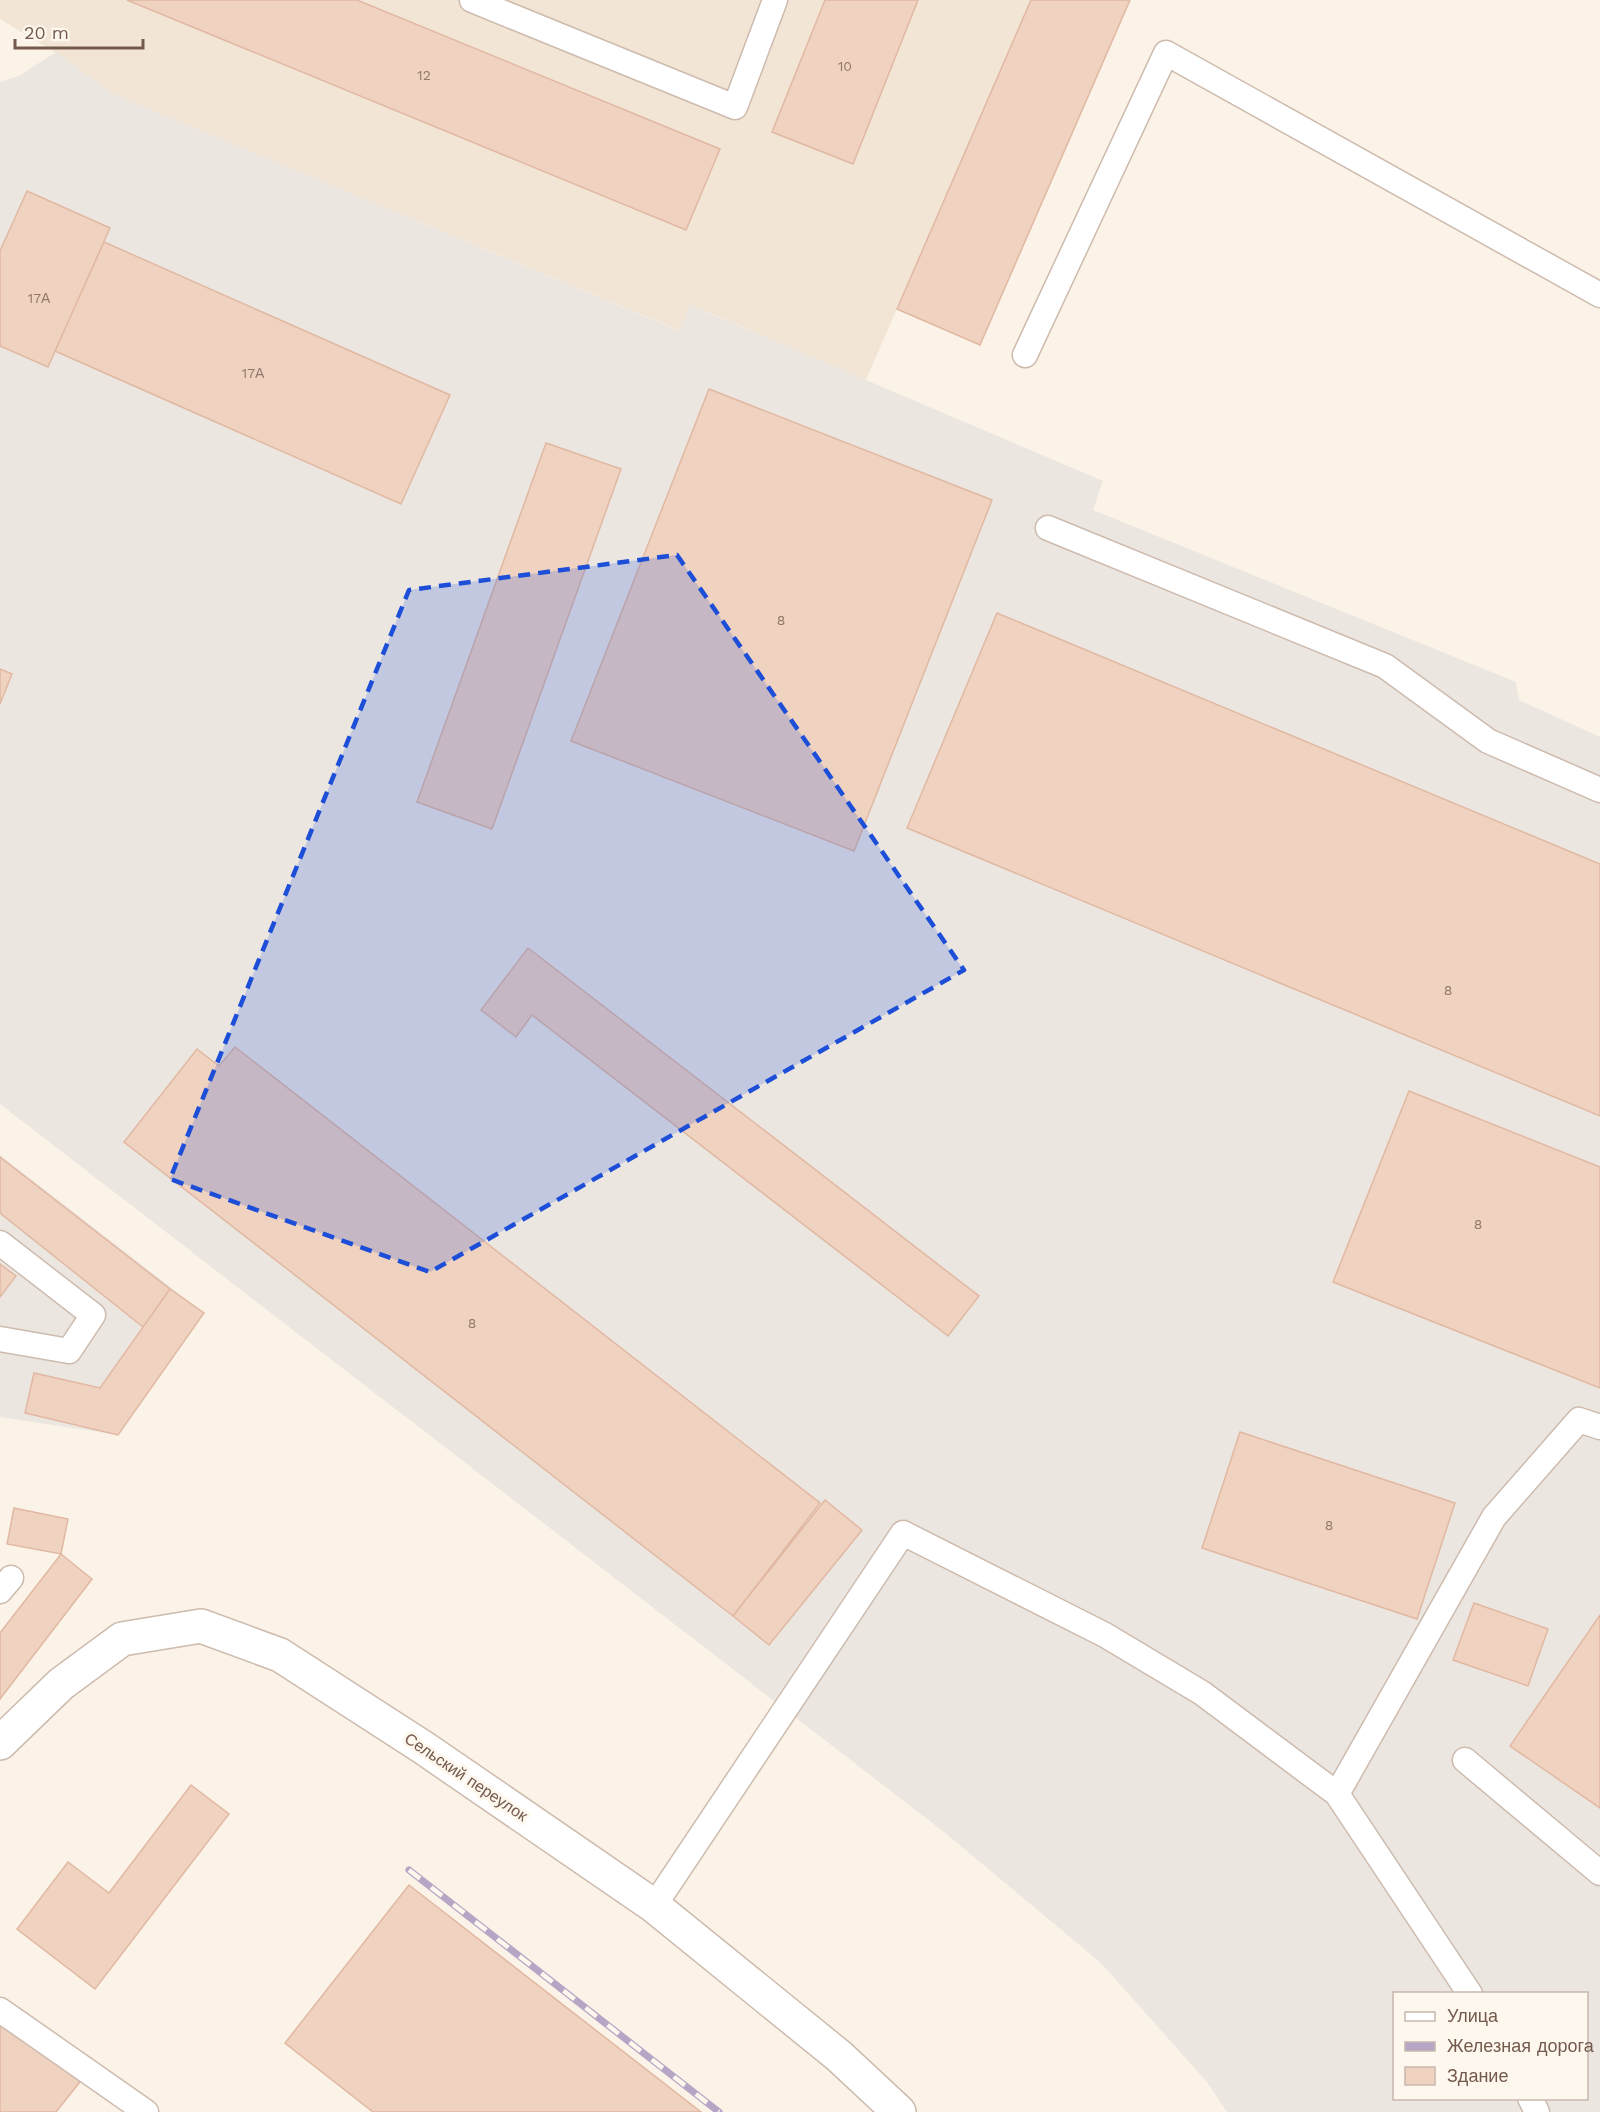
<svg xmlns="http://www.w3.org/2000/svg" width="1600" height="2112" viewBox="0 0 1600 2112" font-family="'Work Sans',sans-serif">
<style>
.residential{fill:#f2e5d6}
.industrial{fill:#ece6e1;fill-rule:evenodd}
.building{fill:#efd2c0;stroke:#e1b8a2;stroke-width:1.5}
.lines{fill:none;stroke-linecap:round;stroke-linejoin:round}
.service-casing{stroke:#cdbbae;stroke-width:27}
.tertiary-casing{stroke:#cdbbae;stroke-width:36}
.service{stroke:#fff;stroke-width:24}
.tertiary{stroke:#fff;stroke-width:33}
.rail-casing{stroke:#b6a6c5;stroke-width:7}
.rail{stroke:#fef7ee;stroke-width:4.5;stroke-dasharray:14;stroke-linecap:butt}
.marked{fill:#1d4ed8;fill-opacity:0.2;stroke:#1d4ed8;stroke-width:4.5;stroke-dasharray:12 8;stroke-linejoin:round}
.labels{text-anchor:middle;dominant-baseline:central;stroke-width:6;stroke-linejoin:round;paint-order:stroke}
.number-label{font-size:14px;fill:#93786a}
.street-label{font-size:16px;fill:#745a4d;stroke:#fef7ee}
</style>
<rect width="100%" height="100%" fill="#fbf3e7"/>
<path class="residential" d="M 0,0 L 1031,0 L 866,380 L 691,305 L 681,331 L 111,93 L 56,53 L 0,19 Z"/>
<path class="industrial" d="M 56,52 L 111,93 L 680,331 L 690,305 L 1103,481 L 1093,510 L 1516,682 L 1519,700 L 1600,737 L 1600,2112 L 1227,2112 L 1207,2082 L 1101,1963 L 944,1832 L 0,1104 L 0,82 L 19,76 ZM 1394,1994 L 1586,1994 L 1586,2098 L 1394,2098 Z
M 0,1155 L 204,1313 L 118,1435 L 0,1417 Z"/>
<path class="building" d="M 127,0 L 357,0 L 720,149 L 686,230 Z
M 825,0 L 918,0 L 853,164 L 772,132 Z
M 1031,0 L 1130,0 L 980,345 L 897,309 Z
M 27,191 L 110,228 L 48,367 L 0,346 L 0,251 Z
M 104,242 L 450,395 L 401,504 L 55,351 Z
M 709,389 L 992,500 L 854,851 L 571,741 Z
M 546,443 L 621,469 L 492,829 L 417,802 Z
M 997,613 L 1600,864 L 1600,1116 L 907,828 Z
M 0,669 L 12,674 L 0,704 Z
M 528,948 L 979,1296 L 948,1336 L 532,1015 L 516,1037 L 481,1010 Z
M 235,1047 L 820,1503 L 733,1616 L 124,1142 L 197,1049 L 219,1066 Z
M 1409,1091 L 1600,1167 L 1600,1388 L 1333,1282 Z
M 0,1157 L 170,1289 L 143,1327 L 0,1213 Z
M 0,1264 L 16,1276 L 0,1297 Z
M 170,1289 L 204,1313 L 118,1435 L 25,1413 L 34,1373 L 100,1388 Z
M 1240,1432 L 1455,1503 L 1417,1619 L 1202,1548 Z
M 825,1500 L 862,1530 L 769,1645 L 733,1616 Z
M 14,1508 L 68,1519 L 61,1554 L 7,1544 Z
M 61,1554 L 92,1579 L 0,1699 L 0,1633 Z
M 1474,1603 L 1548,1629 L 1528,1686 L 1453,1660 Z
M 1600,1615 L 1600,1808 L 1510,1746 Z
M 191,1785 L 229,1814 L 95,1989 L 17,1929 L 68,1862 L 109,1893 Z
M 409,1885 L 701,2112 L 373,2112 L 285,2043 Z
M 0,2012 L 83,2078 L 56,2112 L 0,2112 Z"/>
<g class="lines">
<g class="service-casing">
<path id="service" d="M 472,0 L 735,107 L 775,0
M 1025,355 L 1166,53 L 1600,295
M 1048,528 L 1385,666 L 1488,741 L 1600,790
M 0,1243 L 93,1315 L 69,1351 L 0,1339
M 0,1591 L 11,1578
M 1465,1760 L 1600,1873
M 1337,1794 L 1494,1517 L 1579,1420 L 1600,1427
M 654,1906 L 903,1533 L 1105,1635 L 1202,1693 L 1337,1794 L 1470,1994
M 0,2010 L 146,2112
M 1530,2098 L 1537,2112"/>
</g>
<g class="tertiary-casing">
<path id="tertiary" d="M 0,1743 L 61,1684 L 122,1639 L 201,1626 L 280,1655 L 424,1748 L 654,1906 L 839,2056 L 899,2112"/>
</g>
<use href="#service" class="service"/>
<use href="#tertiary" class="tertiary"/>
<g class="rail-casing">
<path id="rail" d="M 409,1870 L 719,2112"/>
</g>
<use href="#rail" class="rail"/>
</g>
<path class="marked" d="M 677,555 L 964,970 L 430,1272 L 170,1179 L 409,590 Z"/>
<g class="labels">
<g class="number-label">
<text x="845" y="66">10</text>
<text x="424" y="75">12</text>
<text x="39" y="298">17А</text>
<text x="253" y="373">17А</text>
<text x="781" y="620">8</text>
<text x="1448" y="990">8</text>
<text x="1478" y="1224">8</text>
<text x="472" y="1323">8</text>
<text x="1329" y="1525">8</text>
</g>
<g class="street-label">
<text transform="translate(466 1777) rotate(34)">Сельский переулок</text>
</g>
</g>
<rect x="1393" y="1992" width="195" height="108" fill="#fef7ee" stroke="#c7b8ae" stroke-width="1.5"/>
<rect x="1405" y="2012" width="30" height="9" fill="#ffffff" stroke="#c7b8ae" stroke-width="1.5"/>
<text x="1447" y="2022" font-size="18" fill="#745a4d">Улица</text>
<rect x="1405" y="2042" width="30" height="9" fill="#b6a6c5" stroke="#c7b8ae" stroke-width="1.5"/>
<text x="1447" y="2052" font-size="18" fill="#745a4d">Железная дорога</text>
<rect x="1405" y="2067" width="30" height="18" fill="#efd2c0" stroke="#c7b8ae" stroke-width="1.5"/>
<text x="1447" y="2082" font-size="18" fill="#745a4d">Здание</text>
<path d="M15 39v9h128v-9" fill="none" stroke="#745a4d" stroke-width="3"/>
<text x="24" y="39" font-size="18" fill="#745a4d" stroke="#fef7ee" stroke-width="4.5" paint-order="stroke">20 m</text>
</svg>
